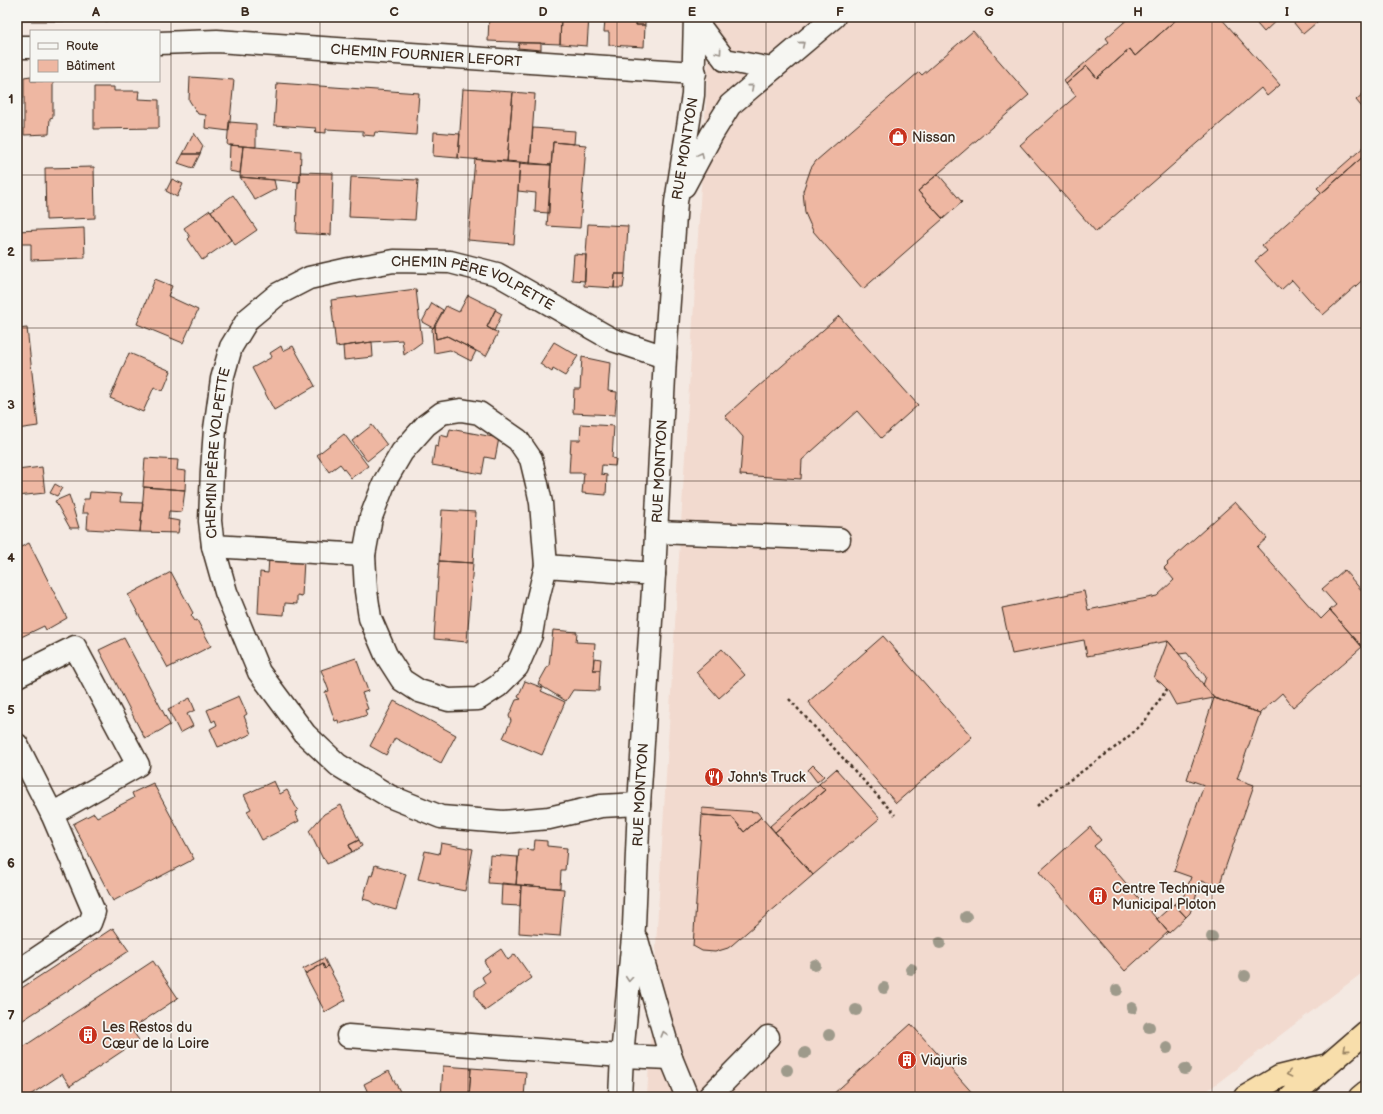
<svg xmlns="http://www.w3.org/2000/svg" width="1383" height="1114" viewBox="0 0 1383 1114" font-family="'Balsamiq Sans',sans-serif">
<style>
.built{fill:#f2dacf}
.building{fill:#eeb7a2;stroke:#3b2a1e}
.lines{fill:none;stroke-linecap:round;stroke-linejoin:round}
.minor-casing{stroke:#3b2a1e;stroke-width:25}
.highway-casing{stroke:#3b2a1e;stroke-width:25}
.path{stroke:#3b2a1e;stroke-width:2.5;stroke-dasharray:3 3;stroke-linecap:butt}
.minor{stroke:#f6f6f2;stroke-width:22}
.highway{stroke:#f8deab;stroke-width:22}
.tree{fill:#9e9a8b}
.oneway{stroke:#989088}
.oneway2{stroke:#9a8464}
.grid{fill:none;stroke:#3b2a1e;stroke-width:1;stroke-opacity:0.55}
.labels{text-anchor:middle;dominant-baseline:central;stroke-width:3.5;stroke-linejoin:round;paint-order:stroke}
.street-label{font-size:14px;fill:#3b2a1e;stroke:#f6f6f2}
.poi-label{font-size:14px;fill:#3b2a1e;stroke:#f6f6f2;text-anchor:start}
.neatline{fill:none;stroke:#3b2a1e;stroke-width:1.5}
.grid-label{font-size:13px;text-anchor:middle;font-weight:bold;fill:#3b2a1e}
</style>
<rect width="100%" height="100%" fill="#f4e9e2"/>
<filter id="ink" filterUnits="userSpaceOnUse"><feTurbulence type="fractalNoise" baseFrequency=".025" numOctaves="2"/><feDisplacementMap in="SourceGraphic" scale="8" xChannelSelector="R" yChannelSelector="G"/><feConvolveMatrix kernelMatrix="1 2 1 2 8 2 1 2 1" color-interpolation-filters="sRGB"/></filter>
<g filter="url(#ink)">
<path class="built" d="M 711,17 L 1366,17 L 1366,970 L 1199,1097 L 647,1097 Z"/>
<path class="building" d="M 17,17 L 107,17 L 108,21 L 18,21 Z
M 489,17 L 561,17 L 560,44 L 488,41 Z
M 561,17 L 589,17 L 587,46 L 560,44 Z
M 610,17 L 637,17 L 636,25 L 645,25 L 644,47 L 609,45 L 609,32 L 604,32 L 605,20 L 610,21 Z
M 637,17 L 645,17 L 645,25 L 636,25 Z
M 1130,17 L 1179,17 L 1135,56 L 1130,49 L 1097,78 L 1087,66 L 1066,84 L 1064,81 L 1109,42 L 1106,38 Z
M 1179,17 L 1220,17 L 1280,85 L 1267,96 L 1261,88 L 1096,232 L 1020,145 L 1076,96 L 1066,84 L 1087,66 L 1097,78 L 1130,49 L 1135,56 Z
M 1251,17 L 1280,17 L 1264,32 Z
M 1289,17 L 1323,17 L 1303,34 Z
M 973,31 L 1029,95 L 918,191 L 943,219 L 863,289 L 813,231 L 805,213 L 803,191 L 811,168 L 816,161 L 919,72 L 922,75 Z
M 519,43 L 541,43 L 541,50 L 518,48 Z
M 31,76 L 31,81 L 53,81 L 53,117 L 50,118 L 49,134 L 24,135 L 24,77 Z
M 190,77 L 234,80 L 229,131 L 205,128 L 206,115 L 198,114 L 189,100 Z
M 277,83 L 419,93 L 416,135 L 375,132 L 374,136 L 363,135 L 363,131 L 326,129 L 326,133 L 315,132 L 316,128 L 274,125 Z
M 94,87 L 114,87 L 114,91 L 139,91 L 138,99 L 159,100 L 159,128 L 94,129 Z
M 463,89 L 513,92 L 507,162 L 458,158 Z
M 1366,91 L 1366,112 L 1356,100 Z
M 513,92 L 535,94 L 530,164 L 507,162 Z
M 229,122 L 256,124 L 256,147 L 227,145 Z
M 533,128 L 575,131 L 574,144 L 553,142 L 551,165 L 530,164 Z
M 434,132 L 460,134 L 458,158 L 433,156 Z
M 194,133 L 203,146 L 200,154 L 183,154 Z
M 553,142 L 586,145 L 580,228 L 547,226 Z
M 230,145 L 243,146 L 240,173 L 229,171 Z
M 1366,145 L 1366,154 L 1322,193 L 1317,188 Z
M 243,146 L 301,151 L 300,182 L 240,177 Z
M 183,154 L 200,154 L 193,168 L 178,163 Z
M 1366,154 L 1366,277 L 1323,315 L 1292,280 L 1281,290 L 1255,261 L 1267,251 L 1262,245 Z
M 475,159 L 520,162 L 514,244 L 468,240 Z
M 520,162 L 551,165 L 549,213 L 535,212 L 536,193 L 518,191 Z
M 94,167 L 95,218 L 46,220 L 45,168 Z
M 300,172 L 333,173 L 331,235 L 296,233 L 298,182 L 300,182 Z
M 938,174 L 962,202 L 943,219 L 918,191 Z
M 240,177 L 274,180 L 276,189 L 255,200 Z
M 351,177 L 418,180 L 415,220 L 349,217 Z
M 172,179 L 183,184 L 177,197 L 166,191 Z
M 233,195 L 257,230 L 235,245 L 211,211 Z
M 210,210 L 231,240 L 202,260 L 188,239 L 190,237 L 184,228 Z
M 588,224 L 628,226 L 625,274 L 615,274 L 614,288 L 584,286 Z
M 84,228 L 85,258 L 31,260 L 31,244 L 17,244 L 17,231 Z
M 574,254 L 586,255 L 585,281 L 572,280 Z
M 615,274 L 625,274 L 623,288 L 614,288 Z
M 155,279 L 172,286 L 168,296 L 198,310 L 183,343 L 137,324 Z
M 416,289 L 422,342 L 404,355 L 402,340 L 372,342 L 336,347 L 331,300 Z
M 468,295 L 496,309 L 487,327 L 498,333 L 486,356 L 447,336 L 436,339 L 435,326 L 446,306 L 459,312 Z
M 432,303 L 443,310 L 433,328 L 422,322 Z
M 495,310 L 502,314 L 494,331 L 487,327 Z
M 839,316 L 918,405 L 881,438 L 857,411 L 802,460 L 801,479 L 740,475 L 743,437 L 725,416 Z
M 435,326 L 436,339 L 447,336 L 476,351 L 471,361 L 450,350 L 434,353 L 432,329 Z
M 27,328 L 38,426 L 17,429 L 17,329 Z
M 372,342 L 373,357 L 344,360 L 343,346 Z
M 554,342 L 578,356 L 565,376 L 553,369 L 552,372 L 540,364 Z
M 281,346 L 283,351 L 293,346 L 315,386 L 274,410 L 252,368 L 272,357 L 270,353 Z
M 129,353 L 171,371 L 163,391 L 154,387 L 143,412 L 110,398 Z
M 582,357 L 610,363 L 608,391 L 617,392 L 615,415 L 573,413 L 574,389 L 580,389 Z
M 581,424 L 614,426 L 612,458 L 616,459 L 615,466 L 602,465 L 601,474 L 607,475 L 606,495 L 582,493 L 584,473 L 569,473 L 571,440 L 580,440 Z
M 372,425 L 387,445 L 367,461 L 352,441 Z
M 450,429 L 499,438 L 495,459 L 485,457 L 482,474 L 432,465 L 435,446 L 438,447 L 440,435 L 448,437 Z
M 344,434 L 368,466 L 351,478 L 340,464 L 329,472 L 317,455 Z
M 145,458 L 178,460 L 177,470 L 186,471 L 185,490 L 143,487 Z
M 42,467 L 45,493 L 17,496 L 17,470 Z
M 55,484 L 62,488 L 57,496 L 50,493 Z
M 144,487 L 185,490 L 182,512 L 169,511 L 168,519 L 180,521 L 178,533 L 140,532 Z
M 90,492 L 121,494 L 120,502 L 143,503 L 140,532 L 87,529 L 88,513 L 82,513 L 84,499 L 89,499 Z
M 69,495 L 79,528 L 70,528 L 55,501 Z
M 1235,502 L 1267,538 L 1257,547 L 1321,619 L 1330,610 L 1362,647 L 1293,707 L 1282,693 L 1260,713 L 1214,698 L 1203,685 L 1206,677 L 1187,653 L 1179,654 L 1168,641 L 1087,656 L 1084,640 L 1012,654 L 1002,608 L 1084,591 L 1088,610 L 1157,596 L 1174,580 L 1164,568 L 1168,564 L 1167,563 Z
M 442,510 L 476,512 L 473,563 L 439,561 Z
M 29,543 L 67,618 L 46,630 L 44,626 L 17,639 L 17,549 Z
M 269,558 L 304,560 L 302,596 L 297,595 L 297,604 L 285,603 L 284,615 L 258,613 L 260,572 L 268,573 Z
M 439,561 L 473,563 L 467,642 L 434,639 Z
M 1344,570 L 1363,592 L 1366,589 L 1366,651 L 1330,610 L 1336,605 L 1322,589 Z
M 171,572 L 193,613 L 191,615 L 195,621 L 197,620 L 211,646 L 168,668 L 128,595 Z
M 553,630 L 577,632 L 576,642 L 595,643 L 593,670 L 600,670 L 599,691 L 573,690 L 566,701 L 538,684 L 548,666 L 549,666 Z
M 883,636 L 972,737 L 896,803 L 808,702 Z
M 124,638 L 170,725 L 145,739 L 99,650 Z
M 1168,641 L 1179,654 L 1214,698 L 1176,705 L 1167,689 L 1161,683 L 1154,678 Z
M 722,649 L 745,675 L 719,698 L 696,672 Z
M 356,658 L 368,691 L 362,693 L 368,709 L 365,710 L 367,715 L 339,724 L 338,720 L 335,721 L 325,692 L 329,691 L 321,670 Z
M 594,658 L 601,659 L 600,670 L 593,670 Z
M 525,681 L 543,688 L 541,691 L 565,702 L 542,755 L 503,738 L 511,721 L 509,716 L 516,700 L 521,699 L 518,697 Z
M 239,696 L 247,714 L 244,716 L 251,734 L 226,745 L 226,744 L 218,747 L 210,729 L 217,725 L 215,720 L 212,722 L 207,710 Z
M 190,698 L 195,710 L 187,714 L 193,726 L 180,733 L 168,709 Z
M 1214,698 L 1260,713 L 1237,779 L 1254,785 L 1219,886 L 1201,881 L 1190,913 L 1186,917 L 1174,904 L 1185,894 L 1191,877 L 1174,871 L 1204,785 L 1187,779 Z
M 394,701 L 456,735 L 441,763 L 395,738 L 386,755 L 370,746 Z
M 813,765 L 824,776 L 817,782 L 808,770 Z
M 836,769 L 880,818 L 813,875 L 775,832 L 825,790 L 819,784 Z
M 274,781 L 280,794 L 287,790 L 298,811 L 295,812 L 299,821 L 262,840 L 247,811 L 251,809 L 244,795 Z
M 153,783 L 194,859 L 113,901 L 73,824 L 94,813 L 97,817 L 134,798 L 132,793 Z
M 819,784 L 825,790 L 775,832 L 770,826 Z
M 341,805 L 359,840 L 349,845 L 352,852 L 327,864 L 324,858 L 323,859 L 309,831 L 324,814 Z
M 702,808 L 757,812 L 761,817 L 744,832 L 732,817 L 702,815 Z
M 702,815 L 732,817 L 744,832 L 761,817 L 813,875 L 732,945 L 728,948 L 715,952 L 702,951 L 693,946 Z
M 1090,827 L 1101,840 L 1094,846 L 1168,932 L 1125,971 L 1039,872 Z
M 359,840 L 362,846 L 352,852 L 349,845 Z
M 535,840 L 547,841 L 547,846 L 567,848 L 565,870 L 561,870 L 560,888 L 516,885 L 519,849 L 534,850 Z
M 441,843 L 473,849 L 465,891 L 440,886 L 440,884 L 418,879 L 425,851 L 439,854 Z
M 490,855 L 518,857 L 516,885 L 488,883 Z
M 375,865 L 406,874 L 396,910 L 374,904 L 370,901 L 363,899 L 370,875 L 372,876 Z
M 502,883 L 521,885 L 520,906 L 501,905 Z
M 521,885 L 564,889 L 560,936 L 519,933 Z
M 1174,904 L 1186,917 L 1169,933 L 1157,919 Z
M 113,928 L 129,951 L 17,1024 L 17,991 Z
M 501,949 L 508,960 L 515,954 L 532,978 L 485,1011 L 475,996 L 475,990 L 485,983 L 482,977 L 490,971 L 484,961 Z
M 324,958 L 328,966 L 325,969 L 323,964 L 305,974 L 303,969 Z
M 153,961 L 178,998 L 131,1029 L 139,1040 L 70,1086 L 62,1074 L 27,1097 L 17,1097 L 17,1051 Z
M 323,964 L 325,969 L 328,966 L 346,1000 L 325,1012 L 305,974 Z
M 911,1024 L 976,1097 L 832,1097 L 831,1096 Z
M 443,1066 L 471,1068 L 469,1097 L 441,1097 Z
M 471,1068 L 526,1072 L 524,1097 L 469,1097 Z
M 389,1071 L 403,1097 L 370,1097 L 364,1084 Z"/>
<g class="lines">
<g class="minor-casing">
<g id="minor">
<path d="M 695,20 L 725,60 L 772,69"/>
<path id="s1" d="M 159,43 L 217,41 L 695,73"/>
<path d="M 17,47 L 31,47"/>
<path d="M 684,186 L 712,134 L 730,105 L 834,17"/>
<path d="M 461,410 L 479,413 L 518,440 L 531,459 L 537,484 L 541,503 L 546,566 L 536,606 L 531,635 L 517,667 L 498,686 L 478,699 L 449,700 L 419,691 L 402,680 L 386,655 L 370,618 L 366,591 L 364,555 L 371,517 L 385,481 L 402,452 L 426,425 L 442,413 Z"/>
<path d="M 656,532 L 839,539"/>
<path d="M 213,546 L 364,555"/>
<path d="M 546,566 L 654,574"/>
<path d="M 17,676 L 75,647 L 138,765 L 52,814 L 17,745"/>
<path id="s2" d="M 639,804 L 601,806 L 549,818 L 503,822 L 441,817 L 389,796 L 338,765 L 305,734 L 259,672 L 226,592 L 213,546 L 210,521 L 212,470 L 215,429 L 222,379 L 231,347 L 248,319 L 278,294 L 309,278 L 349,269 L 394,261 L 450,262 L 497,274 L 613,340 L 665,357"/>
<path d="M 637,940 L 671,1058 L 687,1097"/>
<path d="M 17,972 L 90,923 L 94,912 L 52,814"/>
<path d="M 348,1036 L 622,1056 L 671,1058"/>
<path id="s3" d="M 620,1097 L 622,1056 L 634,926 L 639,804 L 654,574 L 665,357 L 676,202 L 693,95 L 695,17"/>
<path d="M 709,1097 L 768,1037"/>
</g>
</g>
<g class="highway-casing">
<path id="highway" d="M 1245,1097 L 1279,1077 L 1324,1066
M 1291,1097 L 1366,1032
M 1360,1097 L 1366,1092"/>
</g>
<path class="path" d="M 789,699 L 895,815
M 1037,806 C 1070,776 1110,756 1142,724 C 1151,714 1159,700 1167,689"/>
<use href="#minor" class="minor"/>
<use href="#highway" class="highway"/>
</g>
<g class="tree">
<circle cx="966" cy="917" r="6"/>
<circle cx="1212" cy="937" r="6"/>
<circle cx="940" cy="943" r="6"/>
<circle cx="815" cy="965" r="6"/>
<circle cx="911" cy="969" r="6"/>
<circle cx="1245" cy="976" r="6"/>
<circle cx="884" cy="988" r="6"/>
<circle cx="1117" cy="990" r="6"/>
<circle cx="1132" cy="1008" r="6"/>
<circle cx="856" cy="1010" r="6"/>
<circle cx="1149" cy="1027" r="6"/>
<circle cx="829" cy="1035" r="6"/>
<circle cx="1167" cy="1048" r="6"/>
<circle cx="805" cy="1053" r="6"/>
<circle cx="1185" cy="1069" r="6"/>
<circle cx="787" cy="1070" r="6"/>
</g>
<defs><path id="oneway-chevron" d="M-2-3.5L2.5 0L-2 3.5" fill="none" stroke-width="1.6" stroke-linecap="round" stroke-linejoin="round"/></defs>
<g class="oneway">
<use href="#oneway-chevron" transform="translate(802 44) rotate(-40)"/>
<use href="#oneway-chevron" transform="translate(719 52) rotate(54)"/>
<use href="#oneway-chevron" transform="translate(751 87) rotate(-41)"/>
<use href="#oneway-chevron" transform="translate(701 155) rotate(-62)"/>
<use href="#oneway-chevron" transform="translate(629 979) rotate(95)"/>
<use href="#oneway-chevron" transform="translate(664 1034) rotate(-106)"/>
</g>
<g class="oneway2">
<use href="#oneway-chevron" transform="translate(1346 1049) rotate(139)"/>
<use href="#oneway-chevron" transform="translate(1289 1074) rotate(167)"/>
</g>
</g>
<path class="grid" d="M 171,17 L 171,1097M 320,17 L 320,1097M 468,17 L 468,1097M 617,17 L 617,1097M 766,17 L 766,1097M 915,17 L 915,1097M 1063,17 L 1063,1097M 1212,17 L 1212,1097M 17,175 L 1366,175M 17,328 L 1366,328M 17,481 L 1366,481M 17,633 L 1366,633M 17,786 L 1366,786M 17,939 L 1366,939"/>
<defs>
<g id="shop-disc" transform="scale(1)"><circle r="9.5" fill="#c8321e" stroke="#f6f6f2"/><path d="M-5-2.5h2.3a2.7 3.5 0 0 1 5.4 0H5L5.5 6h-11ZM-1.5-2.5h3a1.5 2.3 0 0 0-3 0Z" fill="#fff"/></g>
<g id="restaurant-disc" transform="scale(1)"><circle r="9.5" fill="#c8321e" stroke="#f6f6f2"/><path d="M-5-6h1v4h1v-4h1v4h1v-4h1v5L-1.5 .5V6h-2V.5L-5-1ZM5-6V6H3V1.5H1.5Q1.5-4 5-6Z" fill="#fff"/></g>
<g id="building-disc" transform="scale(1)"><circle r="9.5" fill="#c8321e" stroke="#f6f6f2"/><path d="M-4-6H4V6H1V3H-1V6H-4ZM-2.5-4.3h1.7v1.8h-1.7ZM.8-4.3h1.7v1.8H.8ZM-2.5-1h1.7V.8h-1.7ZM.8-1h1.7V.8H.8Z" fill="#fff"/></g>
</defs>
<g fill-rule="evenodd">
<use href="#shop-disc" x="898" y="137"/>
<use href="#restaurant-disc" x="714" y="777"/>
<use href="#building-disc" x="1098" y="896"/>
<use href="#building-disc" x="88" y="1035"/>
<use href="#building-disc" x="907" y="1060"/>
</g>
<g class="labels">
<g class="street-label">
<text stroke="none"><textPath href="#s1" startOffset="268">CHEMIN FOURNIER LEFORT</textPath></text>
<text stroke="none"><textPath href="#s3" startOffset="951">RUE MONTYON</textPath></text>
<text stroke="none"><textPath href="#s2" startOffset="1050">CHEMIN PÈRE VOLPETTE</textPath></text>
<text stroke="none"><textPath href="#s2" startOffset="666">CHEMIN PÈRE VOLPETTE</textPath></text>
<text stroke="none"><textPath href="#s3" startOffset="627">RUE MONTYON</textPath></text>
<text stroke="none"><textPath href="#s3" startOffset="303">RUE MONTYON</textPath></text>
</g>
<g class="poi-label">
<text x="912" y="137">Nissan</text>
<text x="728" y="777">John's Truck</text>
<text x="1112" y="888">Centre Technique<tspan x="1112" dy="16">Municipal Ploton</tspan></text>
<text x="102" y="1027">Les Restos du<tspan x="102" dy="16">Cœur de la Loire</tspan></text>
<text x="921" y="1060">Viajuris</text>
</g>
</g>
<rect width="1383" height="1114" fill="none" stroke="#f6f6f2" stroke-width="44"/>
<rect x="30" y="30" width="130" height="52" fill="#f6f6f2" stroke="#aba49d"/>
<rect x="38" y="43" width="20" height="6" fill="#f6f6f2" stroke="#aba49d"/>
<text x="66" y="50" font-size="12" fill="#3b2a1e">Route</text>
<rect x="38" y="60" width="20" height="12" fill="#eeb7a2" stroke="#aba49d"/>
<text x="66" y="70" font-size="12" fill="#3b2a1e">Bâtiment</text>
<rect x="22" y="22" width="1339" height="1070" class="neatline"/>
<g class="grid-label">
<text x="96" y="16">A</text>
<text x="245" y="16">B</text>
<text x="394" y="16">C</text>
<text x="543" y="16">D</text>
<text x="692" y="16">E</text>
<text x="840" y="16">F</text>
<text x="989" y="16">G</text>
<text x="1138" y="16">H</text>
<text x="1287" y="16">I</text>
<text x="11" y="103">1</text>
<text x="11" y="256">2</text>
<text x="11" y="409">3</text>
<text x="11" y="562">4</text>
<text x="11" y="714">5</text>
<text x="11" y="867">6</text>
<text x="11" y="1020">7</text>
</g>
</svg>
